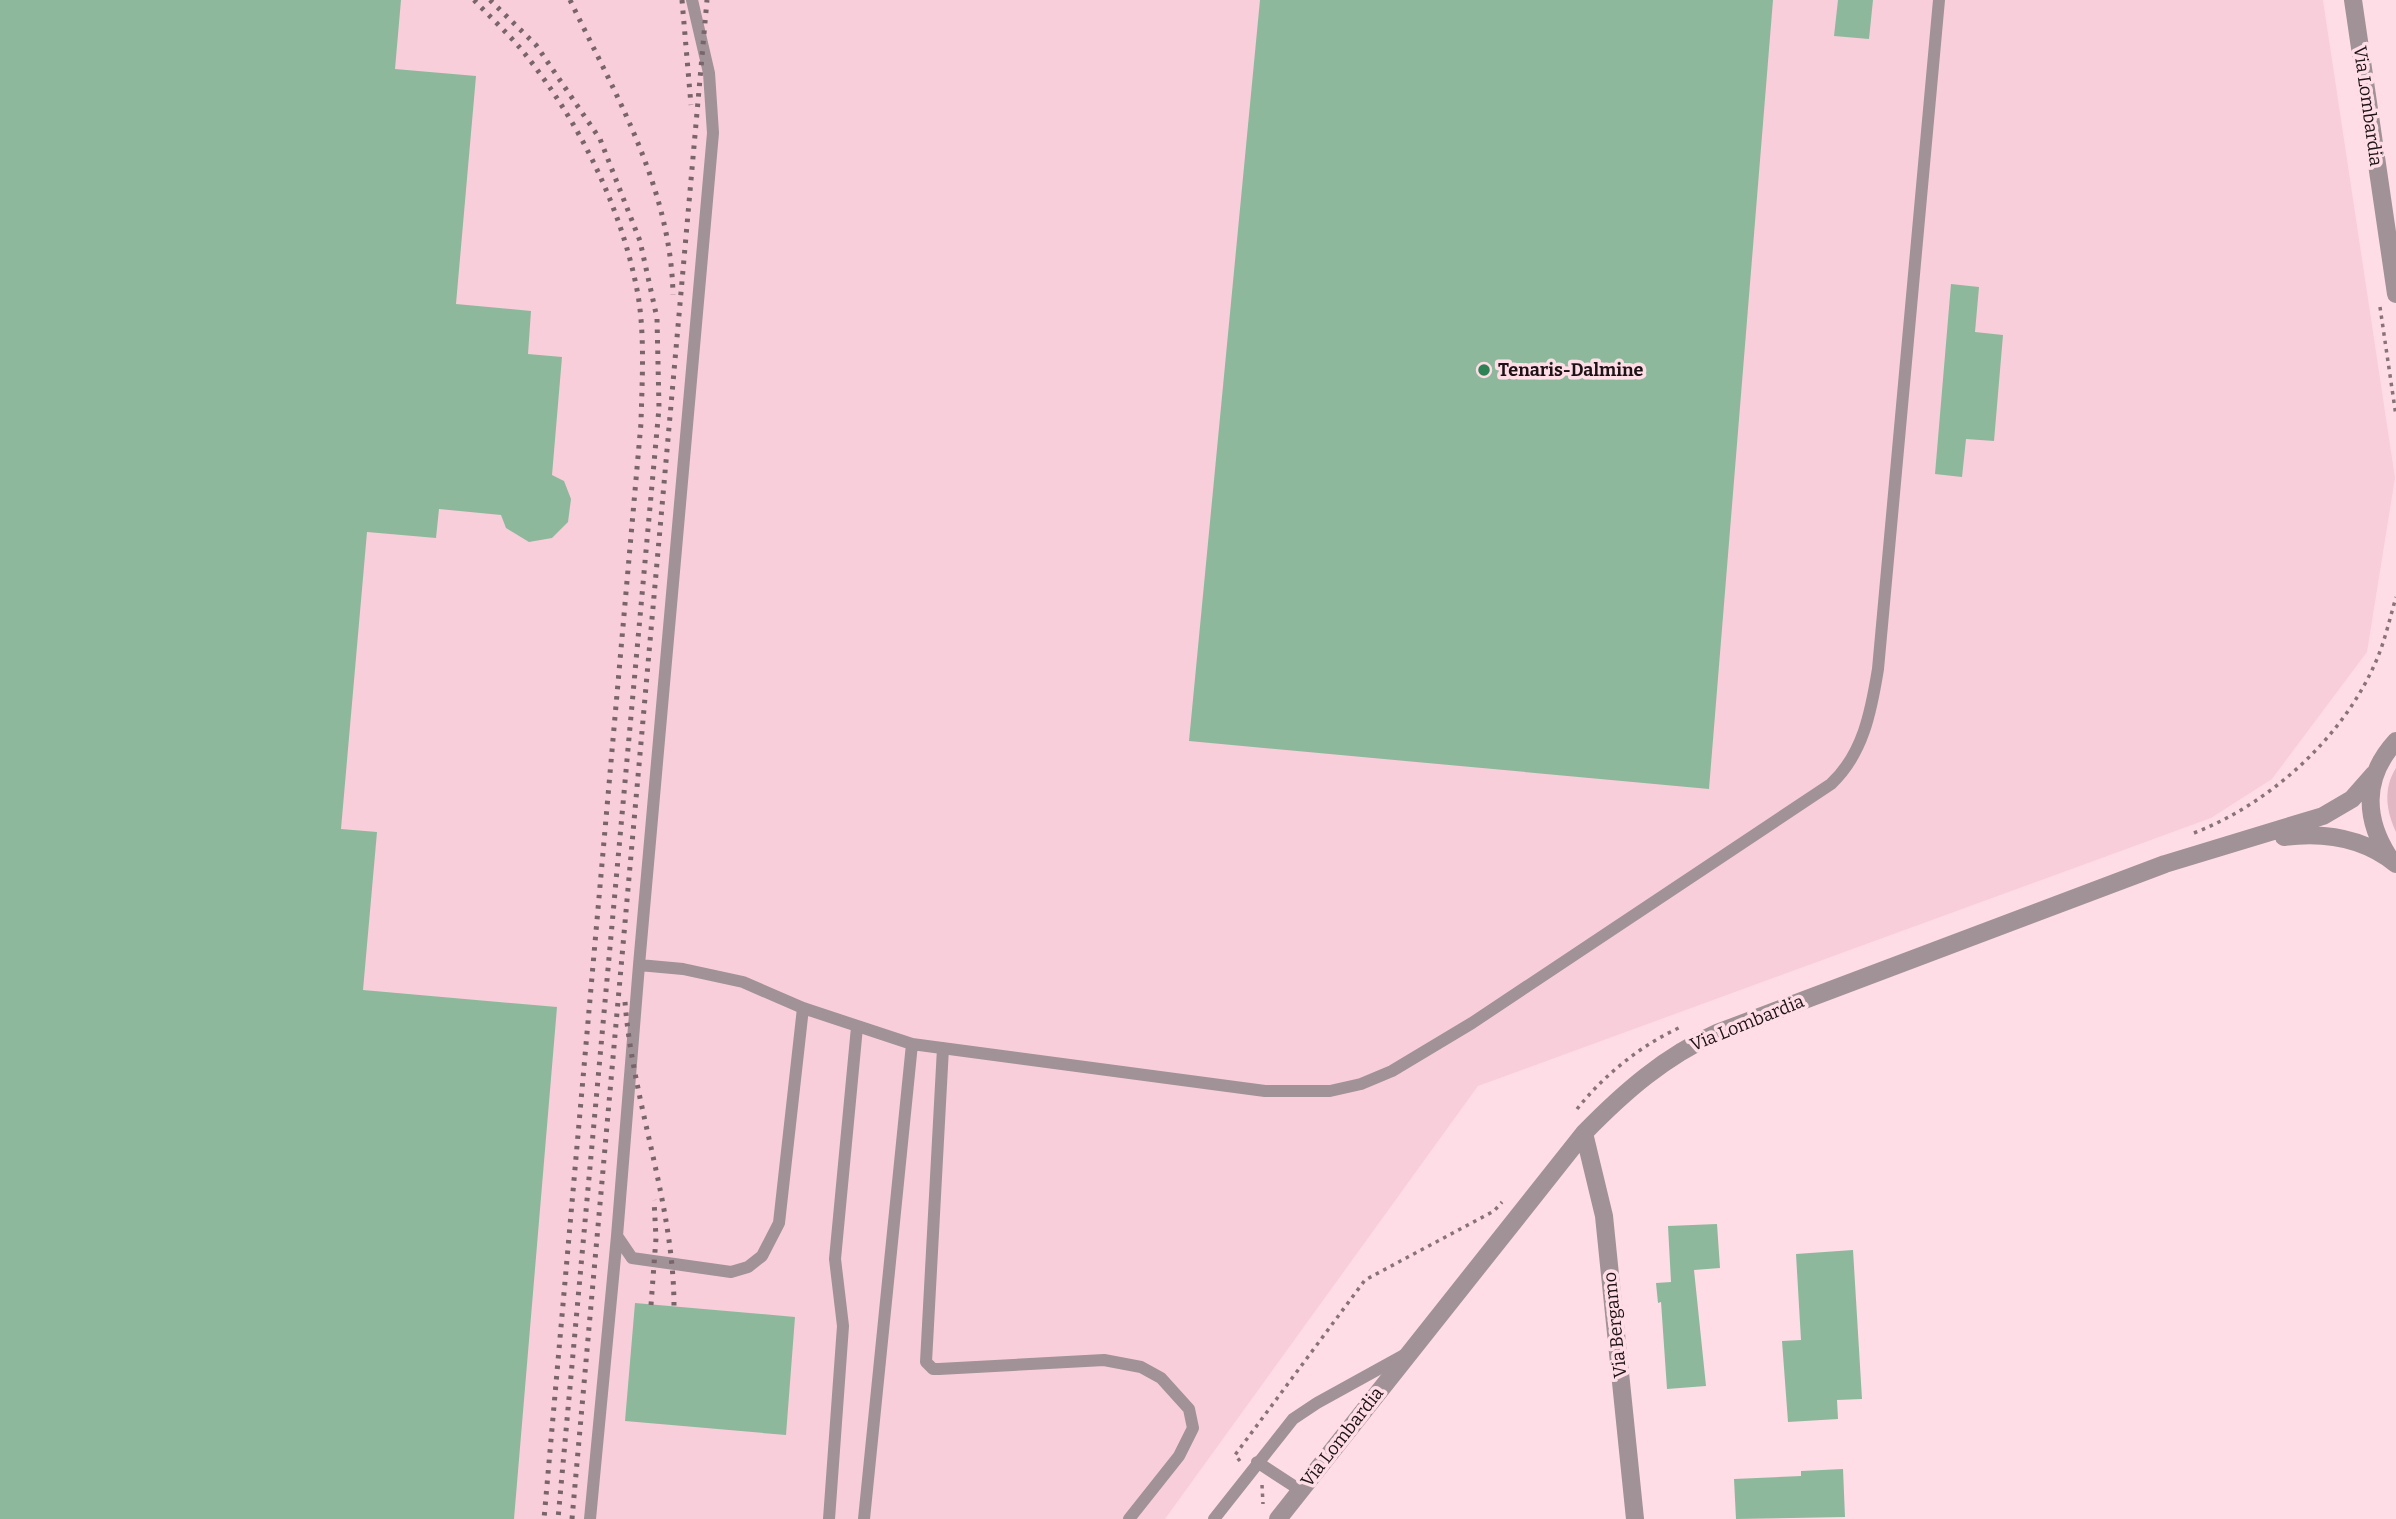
<svg xmlns="http://www.w3.org/2000/svg" width="2396" height="1519" viewBox="0 0 2396 1519" font-family="Bitter,serif">
<style>
.built{fill:#f8ceda}
.green{fill:#e1b7c3}
.building{fill:#8eb89c}
.lines{fill:none;stroke-linecap:round;stroke-linejoin:round}
.path{stroke:#89737a;stroke-width:3.5;stroke-dasharray:3.5 5;stroke-linecap:butt}
.service{stroke:#a09296;stroke-width:12}
.minor{stroke:#a09296;stroke-width:18}
.rail{stroke:#78646a;stroke-width:5;stroke-dasharray:3.5 7;stroke-linecap:butt}
.poi-dot{fill:#2d8153;stroke:#fedde6;stroke-width:2.5}
.labels{text-anchor:middle;dominant-baseline:central;stroke-width:7;stroke-linejoin:round;paint-order:stroke}
.street-label{font-size:18px;fill:#1d1216;stroke:#fedde6}
.poi-label{font-size:18px;font-weight:bold;fill:#1d1216;stroke:#fedde6;text-anchor:start}
</style>
<rect width="100%" height="100%" fill="#fedde6"/>
<path class="built" d="M 0,0 L 2323,0 L 2395,478 L 2367,652 L 2272,779 L 2211,818 L 1478,1086 L 1165,1519 L 0,1519 Z"/>
<path class="green" d="M 2396,768 L 2396,832 C 2386,811 2383,788 2396,768 Z"/>
<path class="building" d="M 0,0 L 401,0 L 395,69 L 476,76 L 456,304 L 531,311 L 528,354 L 562,357 L 552,475 L 564,481 L 571,499 L 568,522 L 552,538 L 529,542 L 506,528 L 501,515 L 439,509 L 436,538 L 367,532 L 341,829 L 377,832 L 363,990 L 557,1007 L 514,1519 L 0,1519 Z
M 1260,0 L 1773,0 L 1709,789 L 1189,741 Z
M 1838,0 L 1873,0 L 1869,39 L 1834,36 Z
M 1951,284 L 1979,287 L 1975,332 L 2003,335 L 1994,441 L 1966,439 L 1962,477 L 1935,474 Z
M 1717,1224 L 1720,1268 L 1694,1270 L 1706,1386 L 1667,1389 L 1661,1302 L 1658,1303 L 1656,1283 L 1671,1282 L 1668,1226 Z
M 1853,1250 L 1862,1399 L 1837,1400 L 1838,1419 L 1788,1422 L 1782,1341 L 1801,1340 L 1796,1254 Z
M 635,1303 L 795,1317 L 786,1435 L 625,1421 Z
M 1843,1469 L 1845,1517 L 1736,1519 L 1734,1479 L 1801,1476 L 1801,1471 Z"/>
<g class="lines">
<path class="path" d="M 2380,307 L 2396,416
M 2194,833 C 2271,803 2344,737 2377,659 C 2385,640 2390,618 2396,597
M 1577,1109 C 1604,1075 1642,1044 1683,1026
M 1240,1461 L 1235,1455 L 1365,1280 L 1494,1211 L 1502,1202
M 1262,1485 L 1263,1504"/>
<path class="service" d="M 639,965 L 713,133 L 709,73 L 692,0
M 803,1008 L 779,1223 L 762,1256 L 748,1267 L 731,1272 L 632,1258 L 617,1236 L 639,965 L 683,969 L 743,982 L 803,1008 L 912,1044 L 1265,1091 L 1330,1091 L 1361,1084 L 1392,1071 L 1472,1023 L 1831,784 C 1863,754 1871,712 1878,669 L 1939,0
M 943,1048 L 926,1362 L 933,1369 L 939,1369 L 1104,1360 L 1141,1367 L 1161,1378 L 1189,1409 L 1193,1428 L 1179,1456 L 1129,1519
M 1257,1462 L 1300,1490
M 590,1519 L 617,1236
M 829,1519 L 843,1326 L 835,1259 L 857,1027
M 864,1519 L 912,1044
M 1214,1519 L 1293,1419 L 1317,1403 L 1404,1355"/>
<path class="minor" d="M 2353,0 L 2396,294
M 2284,837 C 2323,832 2364,838 2396,864
M 2391,860 C 2364,820 2362,778 2396,741
M 1584,1133 L 1604,1216 L 1635,1519
M 1278,1519 L 1584,1133 C 1624,1092 1665,1056 1717,1033 L 2165,864 L 2323,816 L 2352,799 L 2374,774"/>
<path class="rail" d="M 474,0 C 491,18 510,35 525,54 C 580,123 622,208 638,295 C 645,337 642,381 641,423 L 544,1519
M 490,0 L 536,45 L 600,139 L 640,241 L 657,318 L 659,408 L 558,1519
M 570,0 C 615,94 671,187 673,295
M 682,0 L 691,105
M 625,1002 C 633,1105 674,1203 674,1307
M 651,1305 L 656,1238 L 654,1200
M 572,1519 L 707,0"/>
</g>
<circle class="poi-dot" cx="1484" cy="370" r="7"/>
<g class="labels">
<g class="street-label">
<text transform="translate(2368 106) rotate(82)">Via Lombardia</text>
<text transform="translate(1747 1023) rotate(-22)">Via Lombardia</text>
<text transform="translate(1615 1325) rotate(-96)">Via Bergamo</text>
<text transform="translate(1342 1437) rotate(-52)">Via Lombardia</text>
</g>
<g class="poi-label">
<text x="1498" y="370">Tenaris-Dalmine</text>
</g>
</g>
</svg>
